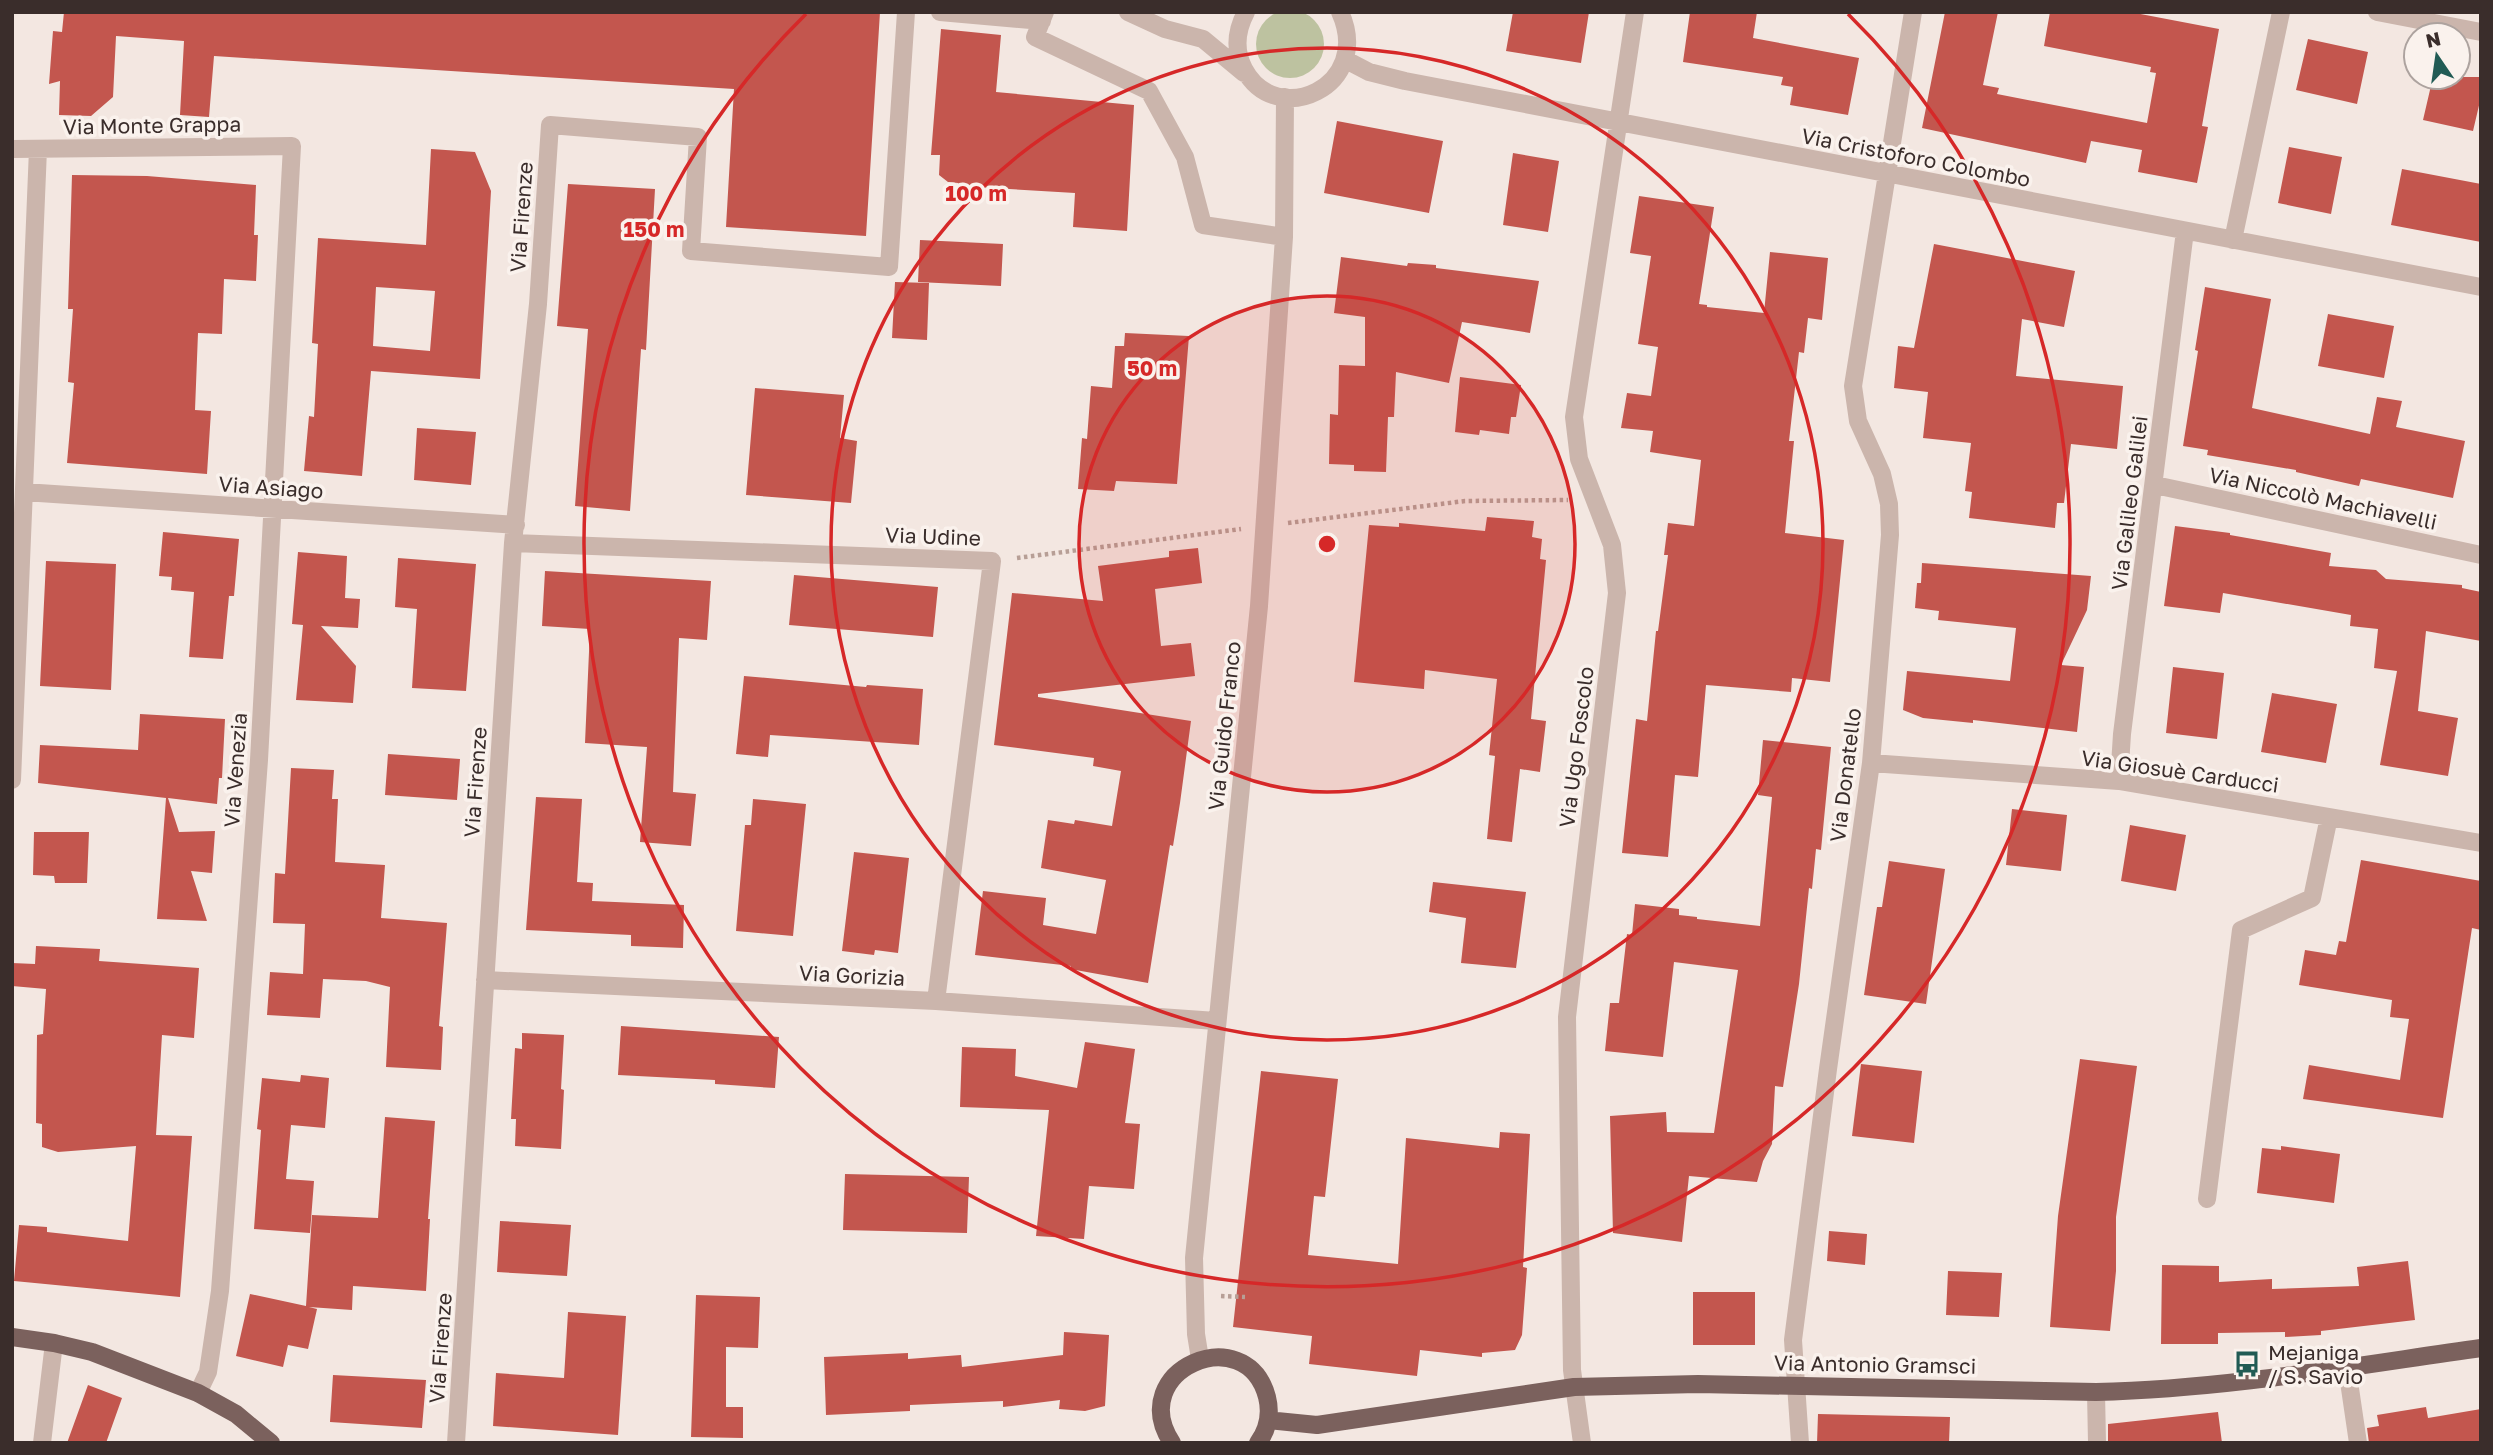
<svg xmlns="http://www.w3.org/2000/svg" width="2493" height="1455" viewBox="0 0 2493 1455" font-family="'Golos Text',sans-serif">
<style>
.green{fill:#bdc2a0}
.building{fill:#c3564e;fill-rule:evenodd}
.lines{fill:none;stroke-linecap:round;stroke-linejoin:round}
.path{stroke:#b79f96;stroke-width:4.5;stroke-dasharray:3.5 3.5;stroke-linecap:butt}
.minor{stroke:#cbb5ac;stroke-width:18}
.major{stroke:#7b615d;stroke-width:18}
.ring{fill:none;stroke:#d62828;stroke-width:3.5}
.labels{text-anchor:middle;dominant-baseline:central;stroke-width:7;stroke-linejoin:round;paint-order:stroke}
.street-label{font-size:21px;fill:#3a2d2b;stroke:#faf2ed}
.poi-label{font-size:21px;fill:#3a2d2b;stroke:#faf2ed;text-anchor:start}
.centre{fill:#d62828;stroke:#faf2ed;stroke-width:3.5}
.ring-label{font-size:21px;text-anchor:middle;font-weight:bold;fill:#d62828;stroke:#faf2ed;stroke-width:7;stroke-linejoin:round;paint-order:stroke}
</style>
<rect width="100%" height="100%" fill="#f3e7e1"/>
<path class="green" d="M1256 44a34 34 0 1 1 68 0a34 34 0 1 1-68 0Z"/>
<path class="building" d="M 64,12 L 880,12 L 866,236 L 726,227 L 734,89 L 214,56 L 209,117 L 180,115 L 184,41 L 116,36 L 113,97 L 91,116 L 59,115 L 60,81 L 49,84 L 53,31 L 62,32 Z
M 1513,12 L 1589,12 L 1581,63 L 1506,51 Z
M 1690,12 L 1757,12 L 1753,38 L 1859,58 L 1848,115 L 1790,105 L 1793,87 L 1781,85 L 1783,77 L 1683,62 Z
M 1945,12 L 1998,12 L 1983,85 L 1999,88 L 1997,94 L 2147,123 L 2156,73 L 2150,72 L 2151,67 L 2044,46 L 2050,12 L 2130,12 L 2219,29 L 2202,126 L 2208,127 L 2197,183 L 2138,172 L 2142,150 L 2091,141 L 2086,163 L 1922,128 Z
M 941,29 L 1001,35 L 996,92 L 1134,105 L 1127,231 L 1073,227 L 1075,193 L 958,186 L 958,183 L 948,182 L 939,175 L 940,155 L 931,155 Z
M 2308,39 L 2368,52 L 2357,104 L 2296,90 Z
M 2433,77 L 2481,77 L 2481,97 L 2473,131 L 2423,120 Z
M 1337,121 L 1443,141 L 1429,213 L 1324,193 Z
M 2289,147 L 2342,157 L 2331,214 L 2278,203 Z
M 431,149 L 475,152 L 491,191 L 480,379 L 371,371 L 362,476 L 304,471 L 309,416 L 314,417 L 318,344 L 312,343 L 318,238 L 426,245 ZM 376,287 L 435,291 L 430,351 L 373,346 Z
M 1513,153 L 1559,161 L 1548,232 L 1503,225 Z
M 2402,169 L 2481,184 L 2481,242 L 2391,225 Z
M 72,175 L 147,176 L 256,185 L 254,235 L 258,235 L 256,281 L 224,279 L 222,334 L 198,333 L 195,410 L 211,411 L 207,474 L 67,463 L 74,383 L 68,382 L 73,309 L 68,309 Z
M 568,184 L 655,189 L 646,350 L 641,349 L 630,511 L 575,506 L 588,329 L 557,326 Z
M 1639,196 L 1714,207 L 1699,304 L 1707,305 L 1707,307 L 1764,313 L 1770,252 L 1828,258 L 1822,320 L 1808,318 L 1804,353 L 1799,352 L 1789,441 L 1794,441 L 1785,533 L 1844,540 L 1830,682 L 1792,678 L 1791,692 L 1706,685 L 1698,777 L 1675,775 L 1668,857 L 1622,853 L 1636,719 L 1647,721 L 1656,631 L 1658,631 L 1668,555 L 1664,555 L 1668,523 L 1694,526 L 1701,460 L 1650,452 L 1653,431 L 1621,428 L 1627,393 L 1651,396 L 1658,347 L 1638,344 L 1651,256 L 1630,253 Z
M 920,240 L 1003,244 L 1001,286 L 918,282 Z
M 1934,244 L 2075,271 L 2064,327 L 2022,319 L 2016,376 L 2123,386 L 2117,449 L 2071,444 L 2064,503 L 2057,503 L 2055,528 L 1969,518 L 1972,492 L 1965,491 L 1971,443 L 1923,438 L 1928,392 L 1894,388 L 1898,346 L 1914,348 Z
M 1341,257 L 1407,266 L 1408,263 L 1436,265 L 1436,268 L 1539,281 L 1530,333 L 1462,322 L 1449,383 L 1396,372 L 1394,417 L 1388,417 L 1386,472 L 1354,471 L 1354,465 L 1329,464 L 1330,414 L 1338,415 L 1339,365 L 1365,366 L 1365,317 L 1334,313 Z
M 895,282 L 929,283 L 927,340 L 892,338 Z
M 2205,287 L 2271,299 L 2252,408 L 2370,434 L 2377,397 L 2402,401 L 2396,427 L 2465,441 L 2453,498 L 2361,479 L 2359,486 L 2296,472 L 2296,470 L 2207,455 L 2208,450 L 2183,446 L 2198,351 L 2195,350 Z
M 2328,314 L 2394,326 L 2384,378 L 2318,366 Z
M 1125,333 L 1189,336 L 1177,484 L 1116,481 L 1114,491 L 1078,489 L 1082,438 L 1087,439 L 1091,386 L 1112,388 L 1115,346 L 1124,346 Z
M 1460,377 L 1521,385 L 1516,417 L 1511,417 L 1509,434 L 1480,430 L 1479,435 L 1455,432 Z
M 755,388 L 844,395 L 840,438 L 857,441 L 851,503 L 746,495 Z
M 417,428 L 476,432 L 471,485 L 414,480 Z
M 1487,517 L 1534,521 L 1532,537 L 1542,539 L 1540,559 L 1546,560 L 1531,719 L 1546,721 L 1540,772 L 1520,769 L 1512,842 L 1487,839 L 1495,756 L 1489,755 L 1497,679 L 1425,670 L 1424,689 L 1354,682 L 1369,525 L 1399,527 L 1399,523 L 1485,531 Z
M 2175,526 L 2230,533 L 2230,535 L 2331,553 L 2329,566 L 2376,570 L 2386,579 L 2462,585 L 2462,588 L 2481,592 L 2481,641 L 2426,631 L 2418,711 L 2458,718 L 2448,776 L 2380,765 L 2397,671 L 2374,668 L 2378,629 L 2350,626 L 2351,615 L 2223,593 L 2220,613 L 2164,606 Z
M 163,532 L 239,539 L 234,596 L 229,596 L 223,659 L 189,657 L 194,592 L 171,590 L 172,577 L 159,576 Z
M 1198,548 L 1202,583 L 1155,589 L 1161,646 L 1191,643 L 1195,676 L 1038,694 L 1038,697 L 1191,721 L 1180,803 L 1173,846 L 1170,845 L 1148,983 L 1070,969 L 1071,966 L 975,955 L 983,891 L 1046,898 L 1043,925 L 1096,934 L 1106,880 L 1041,868 L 1048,820 L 1074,824 L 1075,820 L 1112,826 L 1121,771 L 1093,766 L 1094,758 L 994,745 L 1012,593 L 1103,601 L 1098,566 L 1169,557 L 1169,551 Z
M 298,552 L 347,556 L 345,598 L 360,599 L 358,628 L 321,626 L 356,666 L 353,703 L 296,700 L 303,625 L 292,624 Z
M 398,558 L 476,564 L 466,691 L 412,688 L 417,609 L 395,607 Z
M 46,561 L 116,564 L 111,690 L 40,686 Z
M 1922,563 L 2091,576 L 2087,610 L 2061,665 L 2084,667 L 2077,732 L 1973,720 L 1973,723 L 1923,718 L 1903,710 L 1907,671 L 2010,681 L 2016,628 L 1938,620 L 1939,611 L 1915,608 L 1917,583 L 1921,583 Z
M 545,571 L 711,581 L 707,640 L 679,638 L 673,792 L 696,794 L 691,846 L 640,842 L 647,747 L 585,743 L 590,629 L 542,626 Z
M 794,575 L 938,587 L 933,637 L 789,625 Z
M 2173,667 L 2224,673 L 2217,739 L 2166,733 Z
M 744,676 L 866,687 L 867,685 L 923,689 L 919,745 L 770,735 L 768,757 L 736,754 Z
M 2272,693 L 2337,704 L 2326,763 L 2261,752 Z
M 140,714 L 225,719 L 222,778 L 219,778 L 217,804 L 168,798 L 179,832 L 215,831 L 212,873 L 191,871 L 207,921 L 157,919 L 166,798 L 38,783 L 40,745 L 138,750 Z
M 1763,740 L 1831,747 L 1821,850 L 1816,849 L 1812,889 L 1809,888 L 1799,984 L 1783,1087 L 1775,1086 L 1772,1144 L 1763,1161 L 1757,1182 L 1689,1176 L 1682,1242 L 1613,1233 L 1610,1116 L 1666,1112 L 1667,1132 L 1714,1133 L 1738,970 L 1674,962 L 1663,1057 L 1605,1051 L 1610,1003 L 1619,1003 L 1627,934 L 1632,935 L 1635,904 L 1679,909 L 1679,915 L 1697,917 L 1697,919 L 1760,926 L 1772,797 L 1758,795 Z
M 388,754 L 460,759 L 457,800 L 385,795 Z
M 291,768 L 334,770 L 332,799 L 338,799 L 335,862 L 385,865 L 381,918 L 447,923 L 439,1026 L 443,1027 L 441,1070 L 386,1067 L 390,987 L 366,981 L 323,979 L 320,1018 L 267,1015 L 270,972 L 303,974 L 305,924 L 273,923 L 275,873 L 285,874 Z
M 536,797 L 582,799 L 577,882 L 593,883 L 592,901 L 684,905 L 683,948 L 631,946 L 631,935 L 526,930 Z
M 753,799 L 806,804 L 793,936 L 736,931 L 745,825 L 751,825 Z
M 2012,809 L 2067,815 L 2061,871 L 2006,865 Z
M 2130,825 L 2186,835 L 2176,891 L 2121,881 Z
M 34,832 L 89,832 L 87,883 L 55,883 L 54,876 L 33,875 Z
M 854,852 L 909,858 L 898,953 L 875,950 L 874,955 L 842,951 Z
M 2361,860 L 2481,881 L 2481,930 L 2472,928 L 2443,1118 L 2303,1099 L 2309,1065 L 2400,1080 L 2409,1019 L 2390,1017 L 2392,1000 L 2299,985 L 2305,950 L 2336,955 L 2339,941 L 2346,942 Z
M 1889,861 L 1945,869 L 1926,1004 L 1864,995 L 1877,907 L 1882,907 Z
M 1433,882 L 1526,892 L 1516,968 L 1461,963 L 1466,918 L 1429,912 Z
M 36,946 L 100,949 L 99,961 L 199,968 L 194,1038 L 162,1035 L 156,1135 L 192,1136 L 180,1297 L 14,1281 L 19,1225 L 47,1227 L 47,1232 L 128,1241 L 136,1146 L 58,1152 L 42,1147 L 42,1124 L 36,1123 L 37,1035 L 43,1034 L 46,989 L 12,986 L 12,963 L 35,964 Z
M 621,1026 L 779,1037 L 775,1088 L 715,1084 L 715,1080 L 618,1075 Z
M 522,1033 L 564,1035 L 561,1089 L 564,1090 L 561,1149 L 515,1146 L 516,1119 L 511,1119 L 515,1048 L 522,1049 Z
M 1085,1042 L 1135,1049 L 1125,1123 L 1140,1124 L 1134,1189 L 1089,1186 L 1084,1239 L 1036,1236 L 1049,1110 L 960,1107 L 962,1047 L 1016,1049 L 1015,1076 L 1077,1088 Z
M 2080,1059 L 2137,1066 L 2116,1217 L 2116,1271 L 2110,1331 L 2050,1327 L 2058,1216 Z
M 1861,1064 L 1922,1071 L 1914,1143 L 1852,1136 Z
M 1261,1071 L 1338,1079 L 1325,1197 L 1314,1196 L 1308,1255 L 1398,1264 L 1406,1138 L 1499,1148 L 1500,1132 L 1530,1134 L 1523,1267 L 1527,1268 L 1522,1335 L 1515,1350 L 1482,1353 L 1482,1357 L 1420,1350 L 1417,1376 L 1309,1364 L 1312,1336 L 1233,1327 Z
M 301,1075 L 329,1078 L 325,1128 L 291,1125 L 286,1179 L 314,1181 L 310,1233 L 254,1229 L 261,1130 L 257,1129 L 262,1078 L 300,1082 Z
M 385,1117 L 435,1121 L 428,1219 L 430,1219 L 426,1291 L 353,1286 L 352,1310 L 309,1307 L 317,1309 L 308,1349 L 288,1345 L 283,1367 L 236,1356 L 250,1294 L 306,1306 L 312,1215 L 378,1218 Z
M 2281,1146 L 2340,1154 L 2334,1203 L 2257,1193 L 2262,1148 L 2281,1150 Z
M 845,1174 L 969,1177 L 967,1233 L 843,1230 Z
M 500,1221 L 571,1225 L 567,1276 L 497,1272 Z
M 1829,1231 L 1867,1234 L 1865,1265 L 1827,1261 Z
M 2408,1261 L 2415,1320 L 2321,1331 L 2321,1335 L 2285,1337 L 2285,1332 L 2218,1333 L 2218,1344 L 2161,1344 L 2162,1265 L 2219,1266 L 2219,1282 L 2272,1279 L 2272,1289 L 2359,1286 L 2357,1267 Z
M 1948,1271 L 2002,1273 L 1999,1317 L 1946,1315 Z
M 1693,1292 L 1755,1292 L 1755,1345 L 1693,1345 Z
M 696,1295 L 760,1297 L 758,1348 L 726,1347 L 726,1407 L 743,1407 L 743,1438 L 691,1437 Z
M 568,1312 L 626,1316 L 618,1435 L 493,1426 L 496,1373 L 564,1378 Z
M 1064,1332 L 1109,1335 L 1105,1406 L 1085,1411 L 1059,1409 L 1060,1400 L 1003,1407 L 1003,1401 L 910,1405 L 910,1411 L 826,1415 L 824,1357 L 908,1353 L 908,1359 L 961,1355 L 962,1367 L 1063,1355 Z
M 333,1375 L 426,1380 L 422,1428 L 330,1422 Z
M 88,1385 L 122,1398 L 106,1443 L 67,1443 Z
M 2426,1407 L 2428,1418 L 2481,1409 L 2481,1443 L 2369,1443 L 2367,1428 L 2379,1426 L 2377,1415 Z
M 2218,1412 L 2222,1443 L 2108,1443 L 2108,1424 Z
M 1818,1414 L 1950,1417 L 1949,1443 L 1817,1443 Z"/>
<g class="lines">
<path class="path" d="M 1288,523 L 1465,501 L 1568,500
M 1017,558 L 1241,529
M 1221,1296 L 1245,1297"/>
<path class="minor" d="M 940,12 L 1042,21
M 1045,12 L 1035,37 L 1149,91 L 1185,157 L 1203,225 L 1284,237
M 1128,12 L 1165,29 L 1203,39 L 1244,73
M 1246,12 C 1236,31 1234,50 1244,69 C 1276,130 1374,87 1340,12
M 2377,12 L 2481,32
M 1346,60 L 1369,72 L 1405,81 L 2481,287
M 12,149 L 292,146 L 259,760 L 220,1291 L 208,1372 L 198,1393
M 2233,240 L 2281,12
M 2155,485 L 2481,555
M 24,492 L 516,525
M 513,543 L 992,561 L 936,1001
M 1871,763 L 2119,781 L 2481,843
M 12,780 L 38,149
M 2119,781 L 2122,734 L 2185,231
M 485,980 L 936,1001 L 1216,1021
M 2207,1199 L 2241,930 L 2312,898 L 2329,817
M 1200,1359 L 1196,1334 L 1194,1258 L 1259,606 L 1284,237 L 1285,97
M 2347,1368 L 2358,1443
M 2096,1392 L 2097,1443
M 42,1443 L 54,1343
M 456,1443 L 513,543 L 538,304 L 550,125 L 698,137 L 691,251 L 889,267 L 906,12
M 1582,1443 L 1572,1370 L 1567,1017 L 1617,593 L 1612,545 L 1579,459 L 1574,417 L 1635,12
M 1800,1443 L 1793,1340 L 1828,1069 L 1871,763 L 1890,535 L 1889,504 L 1882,474 L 1858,421 L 1853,386 L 1913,12"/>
<path class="major" d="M 12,1337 L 54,1343 L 92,1352 L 198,1393 L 236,1414 L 271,1443
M 1268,1420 L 1317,1425 L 1574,1387 L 1698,1384 L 2096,1392 C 2225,1389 2353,1366 2481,1348
M 1172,1443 C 1124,1370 1246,1318 1267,1397 C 1271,1413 1268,1429 1258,1443"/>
</g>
<circle cx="1327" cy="544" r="248" fill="#d62828" fill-opacity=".12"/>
<g class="ring">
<circle cx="1327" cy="544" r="248"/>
<circle cx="1327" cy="544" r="496"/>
<path d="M1848 14A743 743 0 1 1 806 14"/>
</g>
<defs>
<g id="bus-bare" transform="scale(2.1)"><path d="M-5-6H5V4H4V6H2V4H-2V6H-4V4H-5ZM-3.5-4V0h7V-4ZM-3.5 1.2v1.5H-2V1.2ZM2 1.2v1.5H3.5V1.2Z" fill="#215b54" stroke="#faf2ed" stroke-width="2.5" paint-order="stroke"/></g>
</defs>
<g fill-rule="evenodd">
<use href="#bus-bare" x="2247" y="1364"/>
</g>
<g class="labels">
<g class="street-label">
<text transform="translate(152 125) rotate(-1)">Via Monte Grappa</text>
<text transform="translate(1916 157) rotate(11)">Via Cristoforo Colombo</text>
<text transform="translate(521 217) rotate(-86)">Via Firenze</text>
<text transform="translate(271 487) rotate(4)">Via Asiago</text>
<text transform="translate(2323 498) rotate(12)">Via Niccolò Machiavelli</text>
<text transform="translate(2129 503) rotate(-83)">Via Galileo Galilei</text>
<text transform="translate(933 536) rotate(2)">Via Udine</text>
<text transform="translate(1224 726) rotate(-84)">Via Guido Franco</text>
<text transform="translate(1576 747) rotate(-83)">Via Ugo Foscolo</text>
<text transform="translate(235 770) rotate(-86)">Via Venezia</text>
<text transform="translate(2180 771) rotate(8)">Via Giosuè Carducci</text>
<text transform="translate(1845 775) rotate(-83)">Via Donatello</text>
<text transform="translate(475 782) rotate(-86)">Via Firenze</text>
<text transform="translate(852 975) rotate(3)">Via Gorizia</text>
<text transform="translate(440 1348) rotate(-86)">Via Firenze</text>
<text transform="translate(1875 1364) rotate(1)">Via Antonio Gramsci</text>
</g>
<g class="poi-label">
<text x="2268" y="1352">Mejaniga<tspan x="2268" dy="24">/ S. Savio</tspan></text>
</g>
</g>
<circle cx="1327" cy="544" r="10" class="centre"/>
<g class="ring-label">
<text x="976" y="201">100 m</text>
<text x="654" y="237">150 m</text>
<text x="1152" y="376">50 m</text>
</g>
<rect width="2493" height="1455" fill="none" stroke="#3a2d2b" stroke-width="28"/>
<g transform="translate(2437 56) rotate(347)"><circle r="33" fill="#faf2ed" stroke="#ada39f" stroke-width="2"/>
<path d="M0-5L12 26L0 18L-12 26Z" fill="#215b54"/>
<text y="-10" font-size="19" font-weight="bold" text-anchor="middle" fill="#3a2d2b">N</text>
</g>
</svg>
